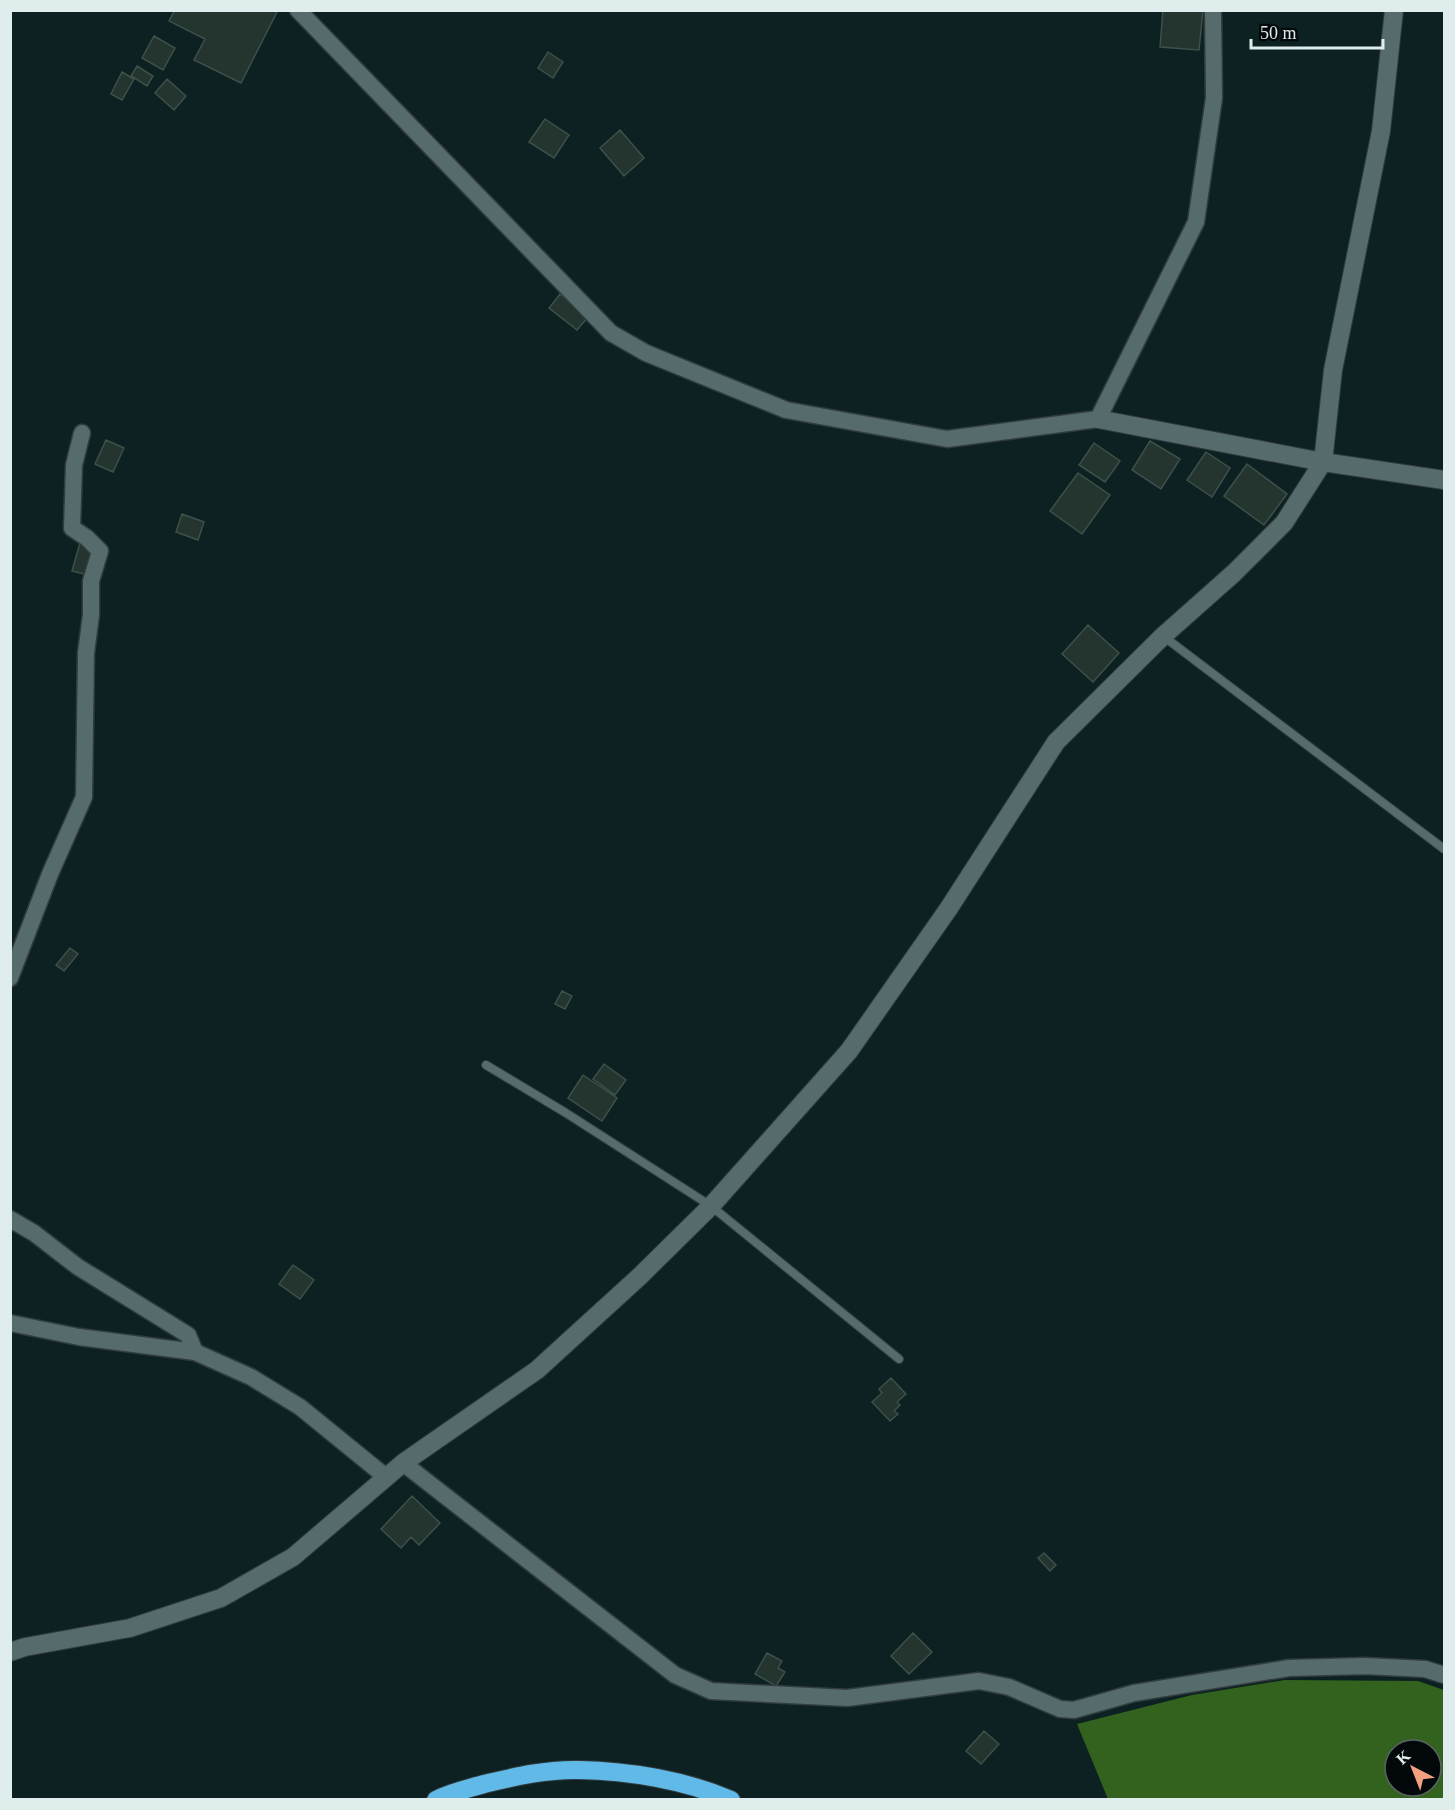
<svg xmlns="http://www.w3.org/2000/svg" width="1455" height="1810" viewBox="0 0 1455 1810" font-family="'Times New Roman',serif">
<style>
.forest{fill:#32621e;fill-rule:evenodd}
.building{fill:#23352e;stroke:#3d5049;stroke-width:1.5}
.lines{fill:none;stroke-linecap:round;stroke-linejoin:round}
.lane-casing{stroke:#313c3e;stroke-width:10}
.street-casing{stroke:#313c3e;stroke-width:19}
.secondary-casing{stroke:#313c3e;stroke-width:20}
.highway-casing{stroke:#313c3e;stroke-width:20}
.lane{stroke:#556b6c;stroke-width:8}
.street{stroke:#556b6c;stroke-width:16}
.secondary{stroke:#556b6c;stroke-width:18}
.highway{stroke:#61b9e7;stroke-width:18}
</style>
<rect width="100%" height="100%" fill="#0d2122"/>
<path class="forest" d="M 1285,1680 L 1418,1681 L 1444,1690 L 1444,1799 L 1108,1799 L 1077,1724 L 1192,1695 ZM 1395,1750 L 1431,1750 L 1431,1786 L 1395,1786 Z"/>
<path class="building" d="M 175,10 L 278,10 L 241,83 L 194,60 L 205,39 L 169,21 Z
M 1163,10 L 1203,10 L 1199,50 L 1160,47 Z
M 154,36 L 175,48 L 163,70 L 142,58 Z
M 548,52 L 563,62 L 553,78 L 538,68 Z
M 137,66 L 153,76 L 147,86 L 131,76 Z
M 122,72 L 134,79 L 122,100 L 111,94 Z
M 167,79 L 186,96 L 174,110 L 155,93 Z
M 545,119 L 569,135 L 554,158 L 529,142 Z
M 620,130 L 644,158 L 624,176 L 600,148 Z
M 560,294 L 588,317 L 577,330 L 549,308 Z
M 106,440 L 124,448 L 113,472 L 95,464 Z
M 1150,441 L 1180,459 L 1161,489 L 1132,470 Z
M 1094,443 L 1120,461 L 1105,482 L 1079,465 Z
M 1206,452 L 1230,468 L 1212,497 L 1187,480 Z
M 1247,464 L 1287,494 L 1264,525 L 1224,496 Z
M 1078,473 L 1110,495 L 1082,534 L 1050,511 Z
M 182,514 L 204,522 L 198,540 L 176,532 Z
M 80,543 L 99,548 L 92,576 L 72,571 Z
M 1088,625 L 1119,653 L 1093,682 L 1062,654 Z
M 70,948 L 78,954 L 64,971 L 56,965 Z
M 562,991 L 572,996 L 565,1009 L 555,1004 Z
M 604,1064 L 626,1080 L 615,1095 L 593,1079 Z
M 583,1075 L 617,1098 L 602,1121 L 568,1098 Z
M 293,1265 L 314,1280 L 300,1299 L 279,1284 Z
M 891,1378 L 906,1394 L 897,1402 L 900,1405 L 894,1411 L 898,1414 L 890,1421 L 872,1402 L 882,1393 L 879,1389 Z
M 412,1496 L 440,1523 L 419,1545 L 411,1537 L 401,1548 L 381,1529 Z
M 1044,1553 L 1056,1565 L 1050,1571 L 1038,1558 Z
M 913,1633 L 932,1652 L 909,1674 L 891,1656 Z
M 767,1653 L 782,1661 L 778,1668 L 785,1672 L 776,1686 L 755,1674 Z
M 984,1731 L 999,1744 L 981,1764 L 966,1751 Z"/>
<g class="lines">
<g class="lane-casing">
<path id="lane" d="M 1163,636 L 1444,849
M 486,1065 L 566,1113 L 711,1206 L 899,1359"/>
</g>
<g class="street-casing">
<path id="street" d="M 298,10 L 611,333 L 646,353 L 786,410 L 947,439 L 1098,419 L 1196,222 L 1214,98 L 1213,10
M 10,978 L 50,874 L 84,797 L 86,653 L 91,615 L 91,581 L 100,551 L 87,538 L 72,528 L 74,465 L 82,433
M 10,1219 L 34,1233 L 78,1267 L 188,1335 L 195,1352
M 10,1323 L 79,1337 L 195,1352 L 251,1377 L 300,1407 L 386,1477
M 403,1463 L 675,1675 L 711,1691 L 847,1698 L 979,1681 L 1009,1687 L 1060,1709 L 1074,1710 L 1134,1693 L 1289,1668 L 1365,1666 L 1425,1669 L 1444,1675"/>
</g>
<g class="secondary-casing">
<path id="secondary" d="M 1098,419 L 1323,462 L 1444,480
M 10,1652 L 25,1647 L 130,1628 L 221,1598 L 293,1557 L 403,1463 L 537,1370 L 640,1276 L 711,1206 L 849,1051 L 949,908 L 1056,742 L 1163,636 L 1234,573 L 1284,523 L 1323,462 L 1333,370 L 1381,131 L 1394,10"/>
</g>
<g class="highway-casing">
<path id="highway" d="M 436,1800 C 451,1792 467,1789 484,1784 C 514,1777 547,1769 579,1770 C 629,1771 685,1780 731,1800"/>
</g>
<use href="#lane" class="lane"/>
<use href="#street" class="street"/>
<use href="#secondary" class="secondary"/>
<use href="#highway" class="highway"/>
</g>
<rect width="1455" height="1810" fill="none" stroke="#e0eded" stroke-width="24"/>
<g transform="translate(1413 1768) rotate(318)"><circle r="28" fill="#03090a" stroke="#5b6465" stroke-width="1.5"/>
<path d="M0-4.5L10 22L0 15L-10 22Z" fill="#f2a080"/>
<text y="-9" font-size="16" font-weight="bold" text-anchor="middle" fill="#e0eded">K</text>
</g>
<path d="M1251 39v9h132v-9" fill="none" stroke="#e0eded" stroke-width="3"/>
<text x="1260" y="39" font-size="18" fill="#e0eded" stroke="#03090a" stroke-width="4.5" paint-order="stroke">50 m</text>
</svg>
